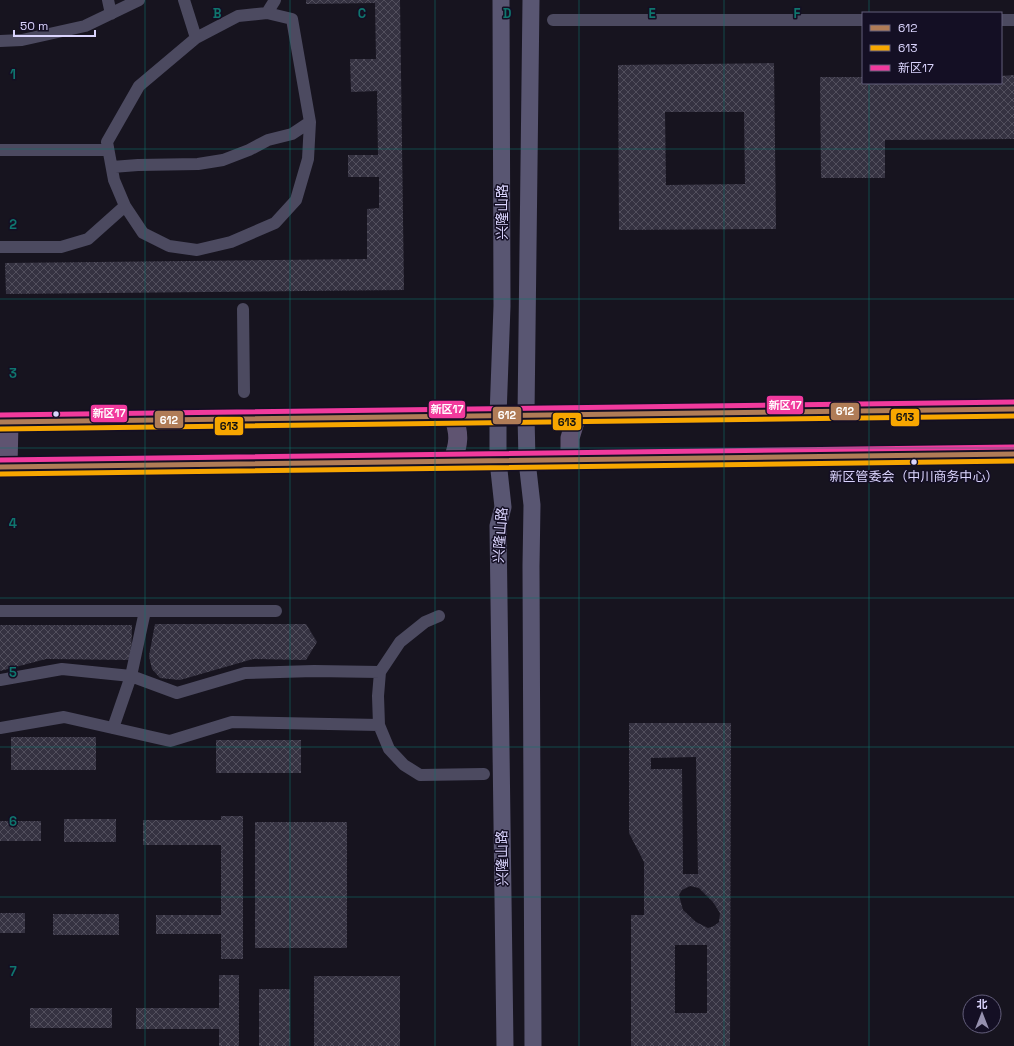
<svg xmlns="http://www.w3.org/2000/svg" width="1014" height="1046" viewBox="0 0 1014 1046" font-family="'Space Grotesk','Noto Sans SC',sans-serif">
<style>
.building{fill:url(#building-cross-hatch);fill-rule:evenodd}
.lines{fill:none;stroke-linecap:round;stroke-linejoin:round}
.street{stroke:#4c4a60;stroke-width:12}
.secondary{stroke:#595672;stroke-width:17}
.primary{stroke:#5f5471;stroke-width:19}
.bus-1-casing{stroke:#140f24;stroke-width:8}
.bus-2-casing{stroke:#140f24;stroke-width:8}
.bus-3-casing{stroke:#140f24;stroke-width:8}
.bus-1{stroke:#b07c57;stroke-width:5}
.bus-2{stroke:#f7a600;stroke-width:5}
.bus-3{stroke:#f13a9d;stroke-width:5}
.grid{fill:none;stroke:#0f766e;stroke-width:1;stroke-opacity:0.55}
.bus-dot{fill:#dad4fd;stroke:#140f24;stroke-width:1.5}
.labels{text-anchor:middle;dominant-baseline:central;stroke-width:3;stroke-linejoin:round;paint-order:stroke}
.bus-label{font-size:13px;fill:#dad4fd;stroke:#140f24}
.street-label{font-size:14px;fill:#dad4fd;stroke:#140f24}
.grid-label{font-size:13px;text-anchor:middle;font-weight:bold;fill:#0f766e;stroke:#140f24;stroke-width:3;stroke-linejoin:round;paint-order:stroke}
.line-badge{stroke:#140f24;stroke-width:1.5}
.badge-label{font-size:11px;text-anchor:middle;font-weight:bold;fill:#fff}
.pale-badge-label{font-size:11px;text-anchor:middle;font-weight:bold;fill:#111}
</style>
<defs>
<pattern id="building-cross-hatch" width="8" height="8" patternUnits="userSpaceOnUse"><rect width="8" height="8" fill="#353241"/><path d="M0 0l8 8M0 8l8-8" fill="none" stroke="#524f5d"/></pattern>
</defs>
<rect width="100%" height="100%" fill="#17141f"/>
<path class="building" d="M 306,0 L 400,0 L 404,290 L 6,294 L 5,263 L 367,259 L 367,209 L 379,208 L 379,177 L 348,177 L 348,155 L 378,155 L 377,91 L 351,92 L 350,59 L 376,59 L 375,3 L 306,4 Z
M 774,63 L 776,229 L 619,230 L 618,65 ZM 665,112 L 744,112 L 745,184 L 666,185 Z
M 1014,75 L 1014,139 L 885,140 L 885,178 L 821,178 L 820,77 L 863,77 L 863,83 L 1001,83 L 1001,76 Z
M 155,624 L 306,624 L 317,642 L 306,660 L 253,659 L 180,680 L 160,678 L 152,669 L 149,656 Z
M 0,625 L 132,625 L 131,660 L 46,659 L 0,671 Z
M 629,723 L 731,723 L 730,1046 L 631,1046 L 631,915 L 644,915 L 644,862 L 629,833 ZM 696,757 L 698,874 L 683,874 L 682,769 L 651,769 L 651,758 ZM 690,886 L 699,888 L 713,902 L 720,913 L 719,922 L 714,926 L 708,928 L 696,922 L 683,910 L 679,895 L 682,890 ZM 675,945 L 707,945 L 707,1013 L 675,1013 Z
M 11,737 L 96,737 L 96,770 L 11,770 Z
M 216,740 L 301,740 L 301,773 L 216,773 Z
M 221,816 L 243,816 L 243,959 L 221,959 L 221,934 L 156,934 L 156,915 L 221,915 L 221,845 L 143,845 L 143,820 L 221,820 Z
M 64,819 L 116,819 L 116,842 L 64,842 Z
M 0,821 L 41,821 L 41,841 L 0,841 Z
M 255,822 L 347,822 L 347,948 L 255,948 Z
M 0,913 L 25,913 L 25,933 L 0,933 Z
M 53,914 L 119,914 L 119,935 L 53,935 Z
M 219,975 L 239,975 L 239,1046 L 219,1046 L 219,1029 L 136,1029 L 136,1008 L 219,1008 Z
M 314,976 L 400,976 L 400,1046 L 314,1046 Z
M 259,989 L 290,989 L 290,1046 L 259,1046 Z
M 30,1008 L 112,1008 L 112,1028 L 30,1028 Z"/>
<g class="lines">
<path class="street" d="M 108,0 L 111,14
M 184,0 L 196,38
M 267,13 L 292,19 L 310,122 L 308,159 L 296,200 L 275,223 L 231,242 L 197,250 L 169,246 L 143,233 L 125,206 L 114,180 L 107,142 L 139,86 L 196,38 L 238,16 Z
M 267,13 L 275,0
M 553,20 L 863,20
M 1001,20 L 1014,20
M 0,41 L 22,40 L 85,26 L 139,0
M 0,150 L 108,150
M 112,167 L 138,165 L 198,164 L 223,160 L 249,150 L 268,140 L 292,134 L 310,122
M 0,247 L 61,247 L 88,239 L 125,206
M 243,309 L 244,392
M 0,611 L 276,611
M 439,616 L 425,622 L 400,642 L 380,672 L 378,696 L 379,725 L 389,749 L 404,765 L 420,775 L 484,774
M 0,680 L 62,669 L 131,676 L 177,693 L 245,673 L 314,671 L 380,672
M 0,728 L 64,717 L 170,741 L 232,722 L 379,725
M 113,728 L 131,676 L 145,611"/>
<path class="secondary" d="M 501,0 L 502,306 L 498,416 L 498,461 L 503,507 L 498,526 L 505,1046
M 531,0 L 526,415 L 527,461 L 532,505 L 531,566 L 533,1046"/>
<path class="primary" d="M 577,415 L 570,438 L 570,451 L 577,460
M 0,422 L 1014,409
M 452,462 C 459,444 460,434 453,416
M 0,467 L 1014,454
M 8,467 L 9,422"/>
<g class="bus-1-casing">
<path id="bus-1" d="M 0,422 L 1014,409
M 0,467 L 1014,454"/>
</g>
<g class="bus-2-casing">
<path id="bus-2" d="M 0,429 L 1014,416
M 0,474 L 1014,461"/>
</g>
<g class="bus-3-casing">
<path id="bus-3" d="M 0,415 L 1014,402
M 0,460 L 1014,447"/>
</g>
<use href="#bus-1" class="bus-1"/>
<use href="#bus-2" class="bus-2"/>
<use href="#bus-3" class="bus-3"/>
</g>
<path class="grid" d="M 145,0 L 145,1046M 290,0 L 290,1046M 435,0 L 435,1046M 579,0 L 579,1046M 724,0 L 724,1046M 869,0 L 869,13M 869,83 L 869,1046M 0,149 L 1014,149M 0,299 L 1014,299M 0,448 L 1014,448M 0,598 L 1014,598M 0,747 L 1014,747M 0,897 L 1014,897"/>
<g class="bus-dot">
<circle cx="56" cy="414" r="3.5"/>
<circle cx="914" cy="462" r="3.5"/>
</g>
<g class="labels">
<g class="bus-label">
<text x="914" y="476">新区管委会（中川商务中心）</text>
</g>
<g class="street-label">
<text transform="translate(502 212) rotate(-90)">兴隆山路</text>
<text transform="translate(500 535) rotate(-86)">兴隆山路</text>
<text transform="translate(502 858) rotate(-91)">兴隆山路</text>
</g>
</g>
<g class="grid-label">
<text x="217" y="18">B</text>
<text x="362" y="18">C</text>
<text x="507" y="18">D</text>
<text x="652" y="18">E</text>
<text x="797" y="18">F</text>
<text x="13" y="79">1</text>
<text x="13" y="229">2</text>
<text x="13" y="378">3</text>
<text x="13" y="528">4</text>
<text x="13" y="677">5</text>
<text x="13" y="826">6</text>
<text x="13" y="976">7</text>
</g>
<g class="line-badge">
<rect x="766" y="395" width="38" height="20" rx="4" fill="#f13a9d"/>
<rect x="428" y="400" width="38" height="19" rx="4" fill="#f13a9d"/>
<rect x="830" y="402" width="30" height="19" rx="4" fill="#b07c57"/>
<rect x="90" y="404" width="38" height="19" rx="4" fill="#f13a9d"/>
<rect x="492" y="406" width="30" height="19" rx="4" fill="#b07c57"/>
<rect x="890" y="408" width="30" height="19" rx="4" fill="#f7a600"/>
<rect x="154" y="410" width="30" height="19" rx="4" fill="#b07c57"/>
<rect x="552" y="412" width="30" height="19" rx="4" fill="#f7a600"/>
<rect x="214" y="416" width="30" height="20" rx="4" fill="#f7a600"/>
</g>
<g class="badge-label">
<text x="785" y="409">新区17</text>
<text x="447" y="413">新区17</text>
<text x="845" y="415">612</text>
<text x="109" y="417">新区17</text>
<text x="507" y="419">612</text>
<text x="169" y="424">612</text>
</g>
<g class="pale-badge-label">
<text x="905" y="421">613</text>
<text x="567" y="426">613</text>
<text x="229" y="430">613</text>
</g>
<rect x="862" y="12" width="140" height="72" fill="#140f24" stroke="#635e7b"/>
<rect x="870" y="25" width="20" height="6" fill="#b07c57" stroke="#635e7b"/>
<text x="898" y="32" font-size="12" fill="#dad4fd">612</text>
<rect x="870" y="45" width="20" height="6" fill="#f7a600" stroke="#635e7b"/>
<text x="898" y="52" font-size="12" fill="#dad4fd">613</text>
<rect x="870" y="65" width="20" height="6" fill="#f13a9d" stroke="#635e7b"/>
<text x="898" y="72" font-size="12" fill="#dad4fd">新区17</text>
<g transform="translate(982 1014)"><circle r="19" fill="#140f24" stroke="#635e7b"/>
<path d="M0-3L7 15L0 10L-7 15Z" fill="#9691af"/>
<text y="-6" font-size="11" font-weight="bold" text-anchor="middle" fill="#dad4fd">北</text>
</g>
<path d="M14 30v6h81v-6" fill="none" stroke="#dad4fd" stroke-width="2"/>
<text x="20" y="30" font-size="12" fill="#dad4fd" stroke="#140f24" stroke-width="3" paint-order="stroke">50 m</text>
</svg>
